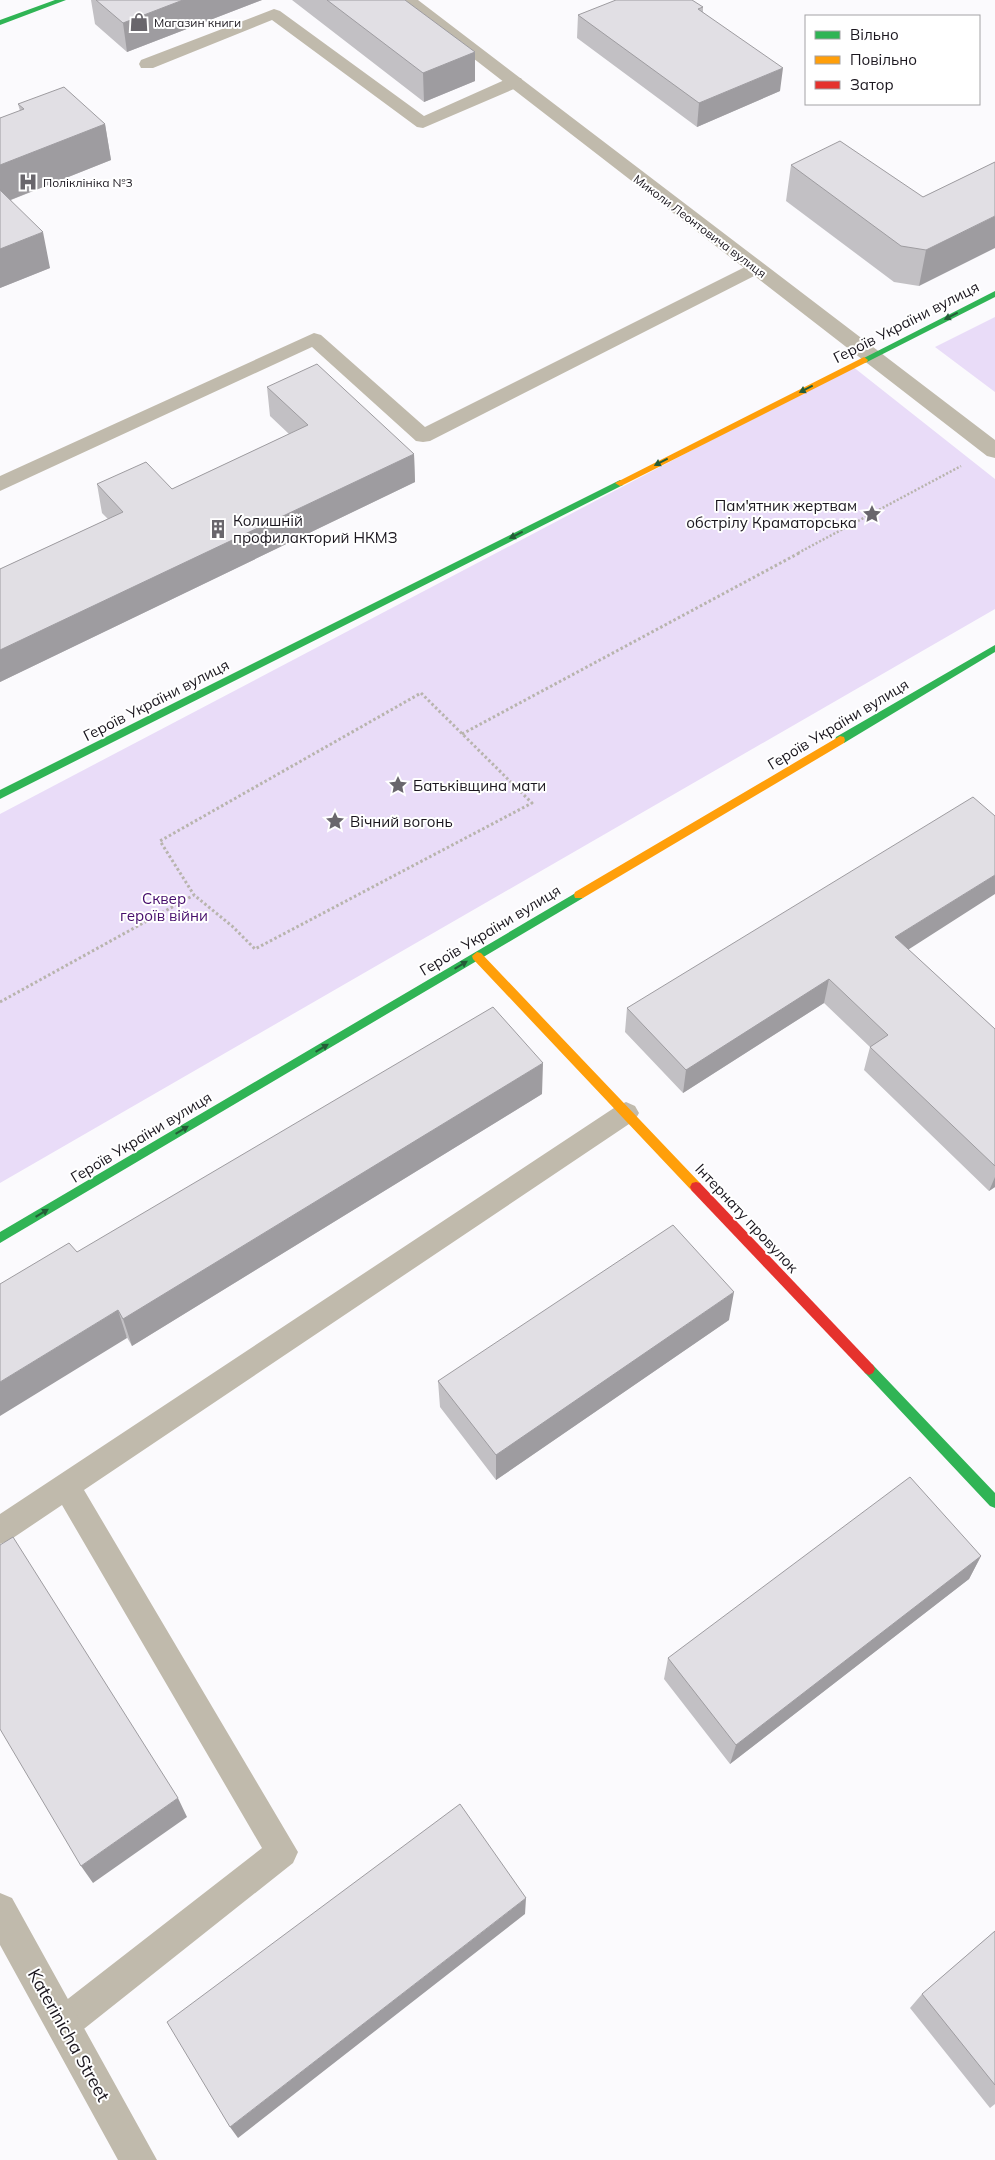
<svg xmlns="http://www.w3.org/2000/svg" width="995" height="2160" viewBox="0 0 995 2160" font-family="Mulish,sans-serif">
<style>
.green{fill:#e9dcf8}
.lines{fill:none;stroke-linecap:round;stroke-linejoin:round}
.path-far1{stroke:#b8b4ad;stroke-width:2.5;stroke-dasharray:2 2;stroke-linecap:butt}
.path{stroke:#b8b4ad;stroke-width:3;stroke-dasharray:2.5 2.5;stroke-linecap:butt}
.lane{fill:#c0baac;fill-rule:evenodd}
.street{fill:#c0baac;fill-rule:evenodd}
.fast{fill:#30b455;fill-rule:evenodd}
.slow{fill:#ff9f0a;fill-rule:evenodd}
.jam{fill:#e5322d;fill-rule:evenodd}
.wall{fill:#c2c0c4}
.shaded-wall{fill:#9e9ca0}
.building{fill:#e1dfe4;stroke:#9e9ca0}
.oneway{fill:#245d37}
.labels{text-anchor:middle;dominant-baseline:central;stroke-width:4;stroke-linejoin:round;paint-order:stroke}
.far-poi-label{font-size:12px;fill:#1a161e;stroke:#fff;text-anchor:start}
.far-street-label{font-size:12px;fill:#1a161e;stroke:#fff}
.street-label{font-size:15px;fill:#1a161e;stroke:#fff}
.poi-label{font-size:15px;fill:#1a161e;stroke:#fff;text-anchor:start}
.park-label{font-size:15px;fill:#440a6a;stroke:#fff}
.near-street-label{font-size:18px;fill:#1a161e;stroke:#fff}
</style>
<rect width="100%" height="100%" fill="#fbfafd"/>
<path class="green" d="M 995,317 L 995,392 L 935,347 Z
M 852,366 L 995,479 L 995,609 L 0,1183 L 0,814 Z"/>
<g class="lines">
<path class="path-far1" d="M 798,553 L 961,466"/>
<path class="path" d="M 421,693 L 532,803 L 255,949 L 232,926 L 194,895 L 160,841 Z
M 462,734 L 801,552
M 0,1002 L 194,895"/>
<path class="lane" d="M 274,9 L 280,11 L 424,116 L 509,78 L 521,78 L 523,82 L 521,86 L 423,128 L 417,127 L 272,20 L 153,68 L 141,68 L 139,64 L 141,60 Z
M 755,262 L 762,264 L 764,268 L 762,272 L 430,441 L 423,442 L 416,441 L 312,347 L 0,491 L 0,476 L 314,333 L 321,335 L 425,427 Z
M 626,1102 L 635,1106 L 639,1113 L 635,1120 L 84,1490 L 298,1852 L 293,1863 L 75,2036 L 63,2040 L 51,2036 L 47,2024 L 51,2012 L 262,1848 L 62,1505 L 10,1540 L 0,1544 L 0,1514 L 617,1106 Z"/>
<path class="street" d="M 398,0 L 418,0 L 995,440 L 995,458 L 987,456 Z
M 0,1893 L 12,1898 L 157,2160 L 118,2160 L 0,1945 Z"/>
<path class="fast" d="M 55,0 L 66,0 L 0,25 L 0,20 Z
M 995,291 L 995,297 L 867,362 L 864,363 L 860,360 Z
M 620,480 L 623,481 L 623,485 L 0,799 L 0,790 Z
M 995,645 L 995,652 L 844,743 L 836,743 L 835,740 L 836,737 Z
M 579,891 L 584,895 L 583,898 L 0,1243 L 0,1232 Z
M 869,1363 L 873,1365 L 995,1493 L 995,1508 L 990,1506 L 865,1373 L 863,1369 L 865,1365 Z"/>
<path class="slow" d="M 864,357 L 868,360 L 867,362 L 623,485 L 620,486 L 615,483 Z
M 840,736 L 844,737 L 845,740 L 844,743 L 583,898 L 575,898 L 574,895 L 575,892 Z
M 477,952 L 481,953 L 700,1183 L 702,1187 L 700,1191 L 696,1192 L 692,1191 L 473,959 L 472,956 Z"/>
<path class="jam" d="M 696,1182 L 700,1183 L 873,1365 L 875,1369 L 873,1373 L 869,1375 L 865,1373 L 692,1191 L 690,1187 L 692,1183 Z"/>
</g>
<path class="wall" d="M 91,0 L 262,0 L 127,52 L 95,24 Z
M 292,0 L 405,0 L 475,52 L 475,81 L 424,102 Z
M 703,7 L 703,12 L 780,91 L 697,127 L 577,38 L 578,15 Z
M 18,104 L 105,124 L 111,160 L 11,200 L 50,268 L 0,288 L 0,118 L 20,111 Z
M 995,162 L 919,286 L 894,282 L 786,201 L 791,165 L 923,197 Z
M 267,387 L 414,454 L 415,482 L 0,682 L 0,569 L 108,519 L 102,513 L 97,484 L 172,489 L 289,434 L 270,416 Z
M 908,949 L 995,1029 L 995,1187 L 989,1191 L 864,1070 L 870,1047 L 824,1003 L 683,1093 L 625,1032 L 627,1008 Z
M 542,1094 L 132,1346 L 77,1252 Z
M 729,1320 L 496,1480 L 440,1407 L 438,1381 Z
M 981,1556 L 969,1579 L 730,1764 L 664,1679 L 668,1658 Z
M 995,1931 L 995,2104 L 990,2108 L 910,2008 L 922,1994 Z"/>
<path class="shaded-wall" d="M 183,0 L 262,0 L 127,52 L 123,23 Z
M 475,52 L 475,81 L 424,102 L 423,73 Z
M 783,68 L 780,91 L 697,127 L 699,103 Z
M 105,124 L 111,160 L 0,204 L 0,165 Z
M 995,216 L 995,248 L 919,286 L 926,250 Z
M 43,232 L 50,268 L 0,288 L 0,249 Z
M 414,454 L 415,482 L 0,682 L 0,650 Z
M 995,875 L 995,894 L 889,962 L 895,937 Z
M 829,979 L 824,1003 L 683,1093 L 686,1070 Z
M 543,1063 L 542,1094 L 132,1346 L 123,1319 Z
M 995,1177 L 995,1187 L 989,1191 Z
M 734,1292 L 729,1320 L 496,1480 L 496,1455 Z
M 118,1310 L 127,1338 L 0,1416 L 0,1382 Z
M 981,1556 L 969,1579 L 730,1764 L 736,1745 Z
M 178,1798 L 187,1817 L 93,1883 L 81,1866 Z
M 526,1898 L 525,1914 L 238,2138 L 230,2127 Z"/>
<path class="building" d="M 96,0 L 183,0 L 123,23 Z
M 327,0 L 405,0 L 475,52 L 423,73 Z
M 616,0 L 692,0 L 703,7 L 698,9 L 783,68 L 699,103 L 578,15 Z
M 64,87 L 105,124 L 0,165 L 0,118 L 24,109 L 18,104 Z
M 840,141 L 923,197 L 995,162 L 995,216 L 926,250 L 901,246 L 791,165 Z
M 0,190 L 43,232 L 0,249 Z
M 317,364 L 414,454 L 0,650 L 0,569 L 123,512 L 97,484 L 146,462 L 172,489 L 308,425 L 267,387 Z
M 973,797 L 995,816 L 995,875 L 895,937 L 995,1029 L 995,1166 L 870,1047 L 888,1035 L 829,979 L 686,1070 L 627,1008 Z
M 493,1007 L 543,1063 L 123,1319 L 118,1310 L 0,1382 L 0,1284 L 69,1243 L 77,1252 Z
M 673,1225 L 734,1292 L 496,1455 L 438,1381 Z
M 910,1477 L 981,1556 L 736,1745 L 668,1658 Z
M 13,1537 L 178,1798 L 81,1866 L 0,1729 L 0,1545 Z
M 460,1804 L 526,1898 L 230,2127 L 167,2022 Z
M 995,1931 L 995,2085 L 922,1994 Z"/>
<defs><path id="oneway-solid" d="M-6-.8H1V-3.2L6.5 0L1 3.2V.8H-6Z" transform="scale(1.25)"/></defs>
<g class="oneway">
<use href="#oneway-solid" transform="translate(951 316) rotate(153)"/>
<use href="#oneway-solid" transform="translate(806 389) rotate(153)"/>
<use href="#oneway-solid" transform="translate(661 462) rotate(153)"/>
<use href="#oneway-solid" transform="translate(516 535) rotate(153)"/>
<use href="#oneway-solid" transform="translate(461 965) rotate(-31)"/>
<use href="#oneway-solid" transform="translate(322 1048) rotate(-31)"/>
<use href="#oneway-solid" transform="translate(182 1130) rotate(-31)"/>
<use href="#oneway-solid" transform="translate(42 1213) rotate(-31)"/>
</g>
<defs>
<g id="shop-bare" transform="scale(1.5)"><path d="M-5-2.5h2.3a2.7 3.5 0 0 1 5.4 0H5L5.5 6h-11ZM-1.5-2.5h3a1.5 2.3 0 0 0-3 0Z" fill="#69666c" stroke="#fff" stroke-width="2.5" paint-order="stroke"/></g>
<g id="hospital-bare" transform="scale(1.5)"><path d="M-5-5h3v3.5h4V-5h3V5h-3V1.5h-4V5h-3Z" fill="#69666c" stroke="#fff" stroke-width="2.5" paint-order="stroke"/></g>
<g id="sight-bare" transform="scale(1.5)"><path d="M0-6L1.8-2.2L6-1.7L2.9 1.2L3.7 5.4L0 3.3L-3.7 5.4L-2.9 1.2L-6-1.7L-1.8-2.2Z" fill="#69666c" stroke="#fff" stroke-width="2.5" paint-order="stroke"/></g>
<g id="building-bare" transform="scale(1.5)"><path d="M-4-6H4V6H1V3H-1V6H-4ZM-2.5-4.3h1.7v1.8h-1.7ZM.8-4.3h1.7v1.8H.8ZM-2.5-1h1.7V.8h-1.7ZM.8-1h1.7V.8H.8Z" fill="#69666c" stroke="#fff" stroke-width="2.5" paint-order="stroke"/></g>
</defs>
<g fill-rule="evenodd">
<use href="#shop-bare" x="139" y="22"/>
<use href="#hospital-bare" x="28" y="182"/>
<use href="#sight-bare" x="872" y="514"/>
<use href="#building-bare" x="218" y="529"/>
<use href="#sight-bare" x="398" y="785"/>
<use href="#sight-bare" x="335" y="821"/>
</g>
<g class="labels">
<g class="far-poi-label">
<text x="154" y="22">Магазин книги</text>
<text x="43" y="182">Поліклініка №3</text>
</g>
<g class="far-street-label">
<text transform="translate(700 226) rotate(37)">Миколи Леонтовича вулиця</text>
</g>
<g class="street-label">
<text transform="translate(906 322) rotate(-27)">Героїв України вулиця</text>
<text transform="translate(156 700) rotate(-27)">Героїв України вулиця</text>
<text transform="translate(838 724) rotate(-31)">Героїв України вулиця</text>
<text transform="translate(490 930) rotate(-31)">Героїв України вулиця</text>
<text transform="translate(141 1137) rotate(-31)">Героїв України вулиця</text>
<text transform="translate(747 1218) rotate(47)">Інтернату провулок</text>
</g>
<g class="poi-label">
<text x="857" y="505" text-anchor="end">Пам'ятник жертвам<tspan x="857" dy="17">обстрілу Краматорська</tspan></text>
<text x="233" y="520">Колишній<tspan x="233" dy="17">профилакторий НКМЗ</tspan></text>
<text x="413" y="785">Батьківщина мати</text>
<text x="350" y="821">Вічний вогонь</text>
</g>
<g class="park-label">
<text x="164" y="898">Сквер<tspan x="164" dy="17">героїв війни</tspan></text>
</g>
<g class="near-street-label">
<text transform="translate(69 2035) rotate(61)">Katerinicha Street</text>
</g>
</g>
<rect x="805" y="15" width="175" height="90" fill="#ffffff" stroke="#a3a2a5"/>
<rect x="815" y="31" width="25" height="8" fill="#30b455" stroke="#a3a2a5"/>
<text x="850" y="40" font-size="15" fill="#1a161e">Вільно</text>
<rect x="815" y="56" width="25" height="8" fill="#ff9f0a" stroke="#a3a2a5"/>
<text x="850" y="65" font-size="15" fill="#1a161e">Повільно</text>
<rect x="815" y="81" width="25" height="8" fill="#e5322d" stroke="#a3a2a5"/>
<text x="850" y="90" font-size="15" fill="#1a161e">Затор</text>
</svg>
